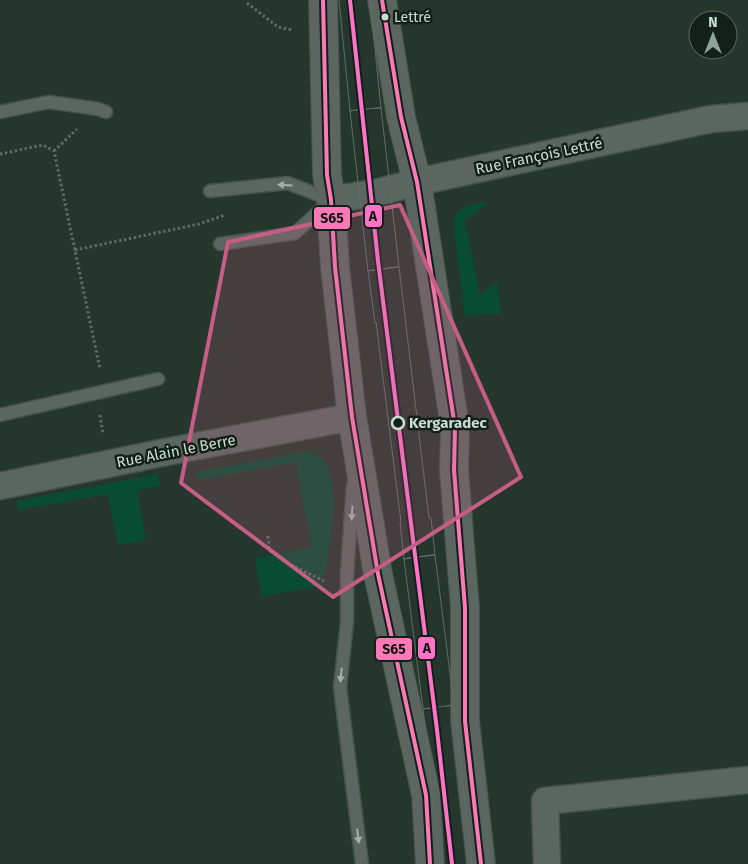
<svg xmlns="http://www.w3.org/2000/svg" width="748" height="864" viewBox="0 0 748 864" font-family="'Fira Sans',sans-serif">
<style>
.green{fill:#084c32}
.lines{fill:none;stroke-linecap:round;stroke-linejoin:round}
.service-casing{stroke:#43524a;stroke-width:15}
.minor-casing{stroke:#43524a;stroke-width:29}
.secondary-casing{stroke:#43524a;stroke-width:30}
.path{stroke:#5e6963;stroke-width:3;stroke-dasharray:2.5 2.5;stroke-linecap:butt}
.service{stroke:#5a665f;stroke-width:12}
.minor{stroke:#5a665f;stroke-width:26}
.secondary{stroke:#5a665f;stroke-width:28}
.tram{stroke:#606d67;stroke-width:1}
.bus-1-casing{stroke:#132019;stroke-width:8}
.bus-1{stroke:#fb7ab5;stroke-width:4}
.tram-1-casing{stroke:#132019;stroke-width:8}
.tram-1{stroke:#fc73c7;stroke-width:4}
.oneway{fill:#a3b3aa}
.marked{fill:#c55d85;fill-opacity:0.2;stroke:#c55d85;stroke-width:4;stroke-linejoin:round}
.bus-dot{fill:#cbddd3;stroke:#132019;stroke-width:2}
.stop-dot{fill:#132019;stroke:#cbddd3;stroke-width:2.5}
.labels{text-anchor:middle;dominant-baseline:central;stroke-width:5;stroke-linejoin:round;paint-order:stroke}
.bus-label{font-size:14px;fill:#cbddd3;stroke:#132019;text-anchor:start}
.street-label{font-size:15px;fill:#cbddd3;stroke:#132019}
.stop-label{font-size:15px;font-weight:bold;fill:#cbddd3;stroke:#132019;text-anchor:start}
.line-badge{stroke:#132019;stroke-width:2}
.pale-badge-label{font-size:14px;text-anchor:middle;font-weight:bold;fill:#111}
</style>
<rect width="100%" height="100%" fill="#25362d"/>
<path class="green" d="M 489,202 L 465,221 L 480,295 L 497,281 L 501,313 L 465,316 L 454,230 C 454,226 454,220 455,217 C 461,205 478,203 489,202 Z
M 306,452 C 309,453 314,453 317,454 C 344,470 330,549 325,575 L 321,576 L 323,586 L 262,596 L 255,558 L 312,548 L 296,462 L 197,480 L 196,472 Z
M 158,474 L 160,486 L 137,490 L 146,540 L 118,545 L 108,494 L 18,510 L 17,501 Z"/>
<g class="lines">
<g class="service-casing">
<path id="service" d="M 0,112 L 49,102 L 98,109 L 106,112
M 210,191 L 288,183 L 331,200 L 295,233 L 220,244
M 0,415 L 158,379
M 353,486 L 347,574 L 347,622 L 340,687 L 362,864"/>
</g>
<g class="minor-casing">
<path id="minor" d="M 331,200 L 379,192 L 417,182 L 711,119 L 748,116
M 0,486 L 171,451 L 352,417
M 547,864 L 545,801 L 748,780"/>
</g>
<g class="secondary-casing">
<path id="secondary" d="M 323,0 L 327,175 L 331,200 L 335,267 L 352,417 L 378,574 L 426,795 L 430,864
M 382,0 L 401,117 L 417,182 L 455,427 L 454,470 L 465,608 L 465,721 L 481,864"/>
</g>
<path class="path" d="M 247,3 L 278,27 L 292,30
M 54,151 L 77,129
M 0,154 L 43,145 L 54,151 L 100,369
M 75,250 L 199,224 L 225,215
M 100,415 L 103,434
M 268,536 L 270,551 L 285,562 L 324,581"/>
<use href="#service" class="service"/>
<use href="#minor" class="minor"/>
<use href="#secondary" class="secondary"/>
<path class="tram" d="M 339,0 L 350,111 L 357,110
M 370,0 L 381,108 L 375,108
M 381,108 L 399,267 L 368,271 L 350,111 Z
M 399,267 L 429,518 L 431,518 L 435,555 L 404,559 L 400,522 L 401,522 L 376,322 L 375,323 L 368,271 Z
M 435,555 L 454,705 L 423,709 L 404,559 Z
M 447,706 L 454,705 L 472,864
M 429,708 L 423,709 L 440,864"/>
<g class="bus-1-casing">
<path id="bus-1" d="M 323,0 L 327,175 L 331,200 L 335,267 L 352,417 L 378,574 L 426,795 L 430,864
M 382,0 L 401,117 L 417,182 L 455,427 L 454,470 L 465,608 L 465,721 L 481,864"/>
</g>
<use href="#bus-1" class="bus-1"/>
<g class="tram-1-casing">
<path id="tram-1" d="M 350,0 L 378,261 L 437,730 L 452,864"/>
</g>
<use href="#tram-1" class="tram-1"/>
</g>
<defs><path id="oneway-solid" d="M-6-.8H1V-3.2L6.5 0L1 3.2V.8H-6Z" transform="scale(1.25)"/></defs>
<g class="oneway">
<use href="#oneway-solid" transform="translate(285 185) rotate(-177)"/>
<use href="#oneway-solid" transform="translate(352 513) rotate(94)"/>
<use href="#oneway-solid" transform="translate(341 675) rotate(96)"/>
<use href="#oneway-solid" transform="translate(358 836) rotate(83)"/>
</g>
<path class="marked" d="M 400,205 L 521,477 L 333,597 L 181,483 L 228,242 Z"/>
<circle class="bus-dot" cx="385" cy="17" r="4.5"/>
<circle class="stop-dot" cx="398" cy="423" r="6"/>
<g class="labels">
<g class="bus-label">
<text x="394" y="17">Lettré</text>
</g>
<g class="street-label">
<text transform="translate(539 156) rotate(-12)">Rue François Lettré</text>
<text transform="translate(176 451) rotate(-11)">Rue Alain le Berre</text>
</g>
<g class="stop-label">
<text x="409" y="423">Kergaradec</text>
</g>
</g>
<g class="line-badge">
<rect x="364" y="204" width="19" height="24" rx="5" fill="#fc73c7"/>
<rect x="313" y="206" width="38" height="24" rx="5" fill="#fb7ab5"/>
<rect x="417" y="636" width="19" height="24" rx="5" fill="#fc73c7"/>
<rect x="375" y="637" width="38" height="24" rx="5" fill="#fb7ab5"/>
</g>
<g class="pale-badge-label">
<text x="373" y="221">A</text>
<text x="332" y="223">S65</text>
<text x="427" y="653">A</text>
<text x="394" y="654">S65</text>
</g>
<g transform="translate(713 35)"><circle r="24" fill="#132019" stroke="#5d6c63"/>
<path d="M0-4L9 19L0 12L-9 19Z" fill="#91a399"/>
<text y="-8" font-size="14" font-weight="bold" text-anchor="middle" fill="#cbddd3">N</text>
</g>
</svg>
